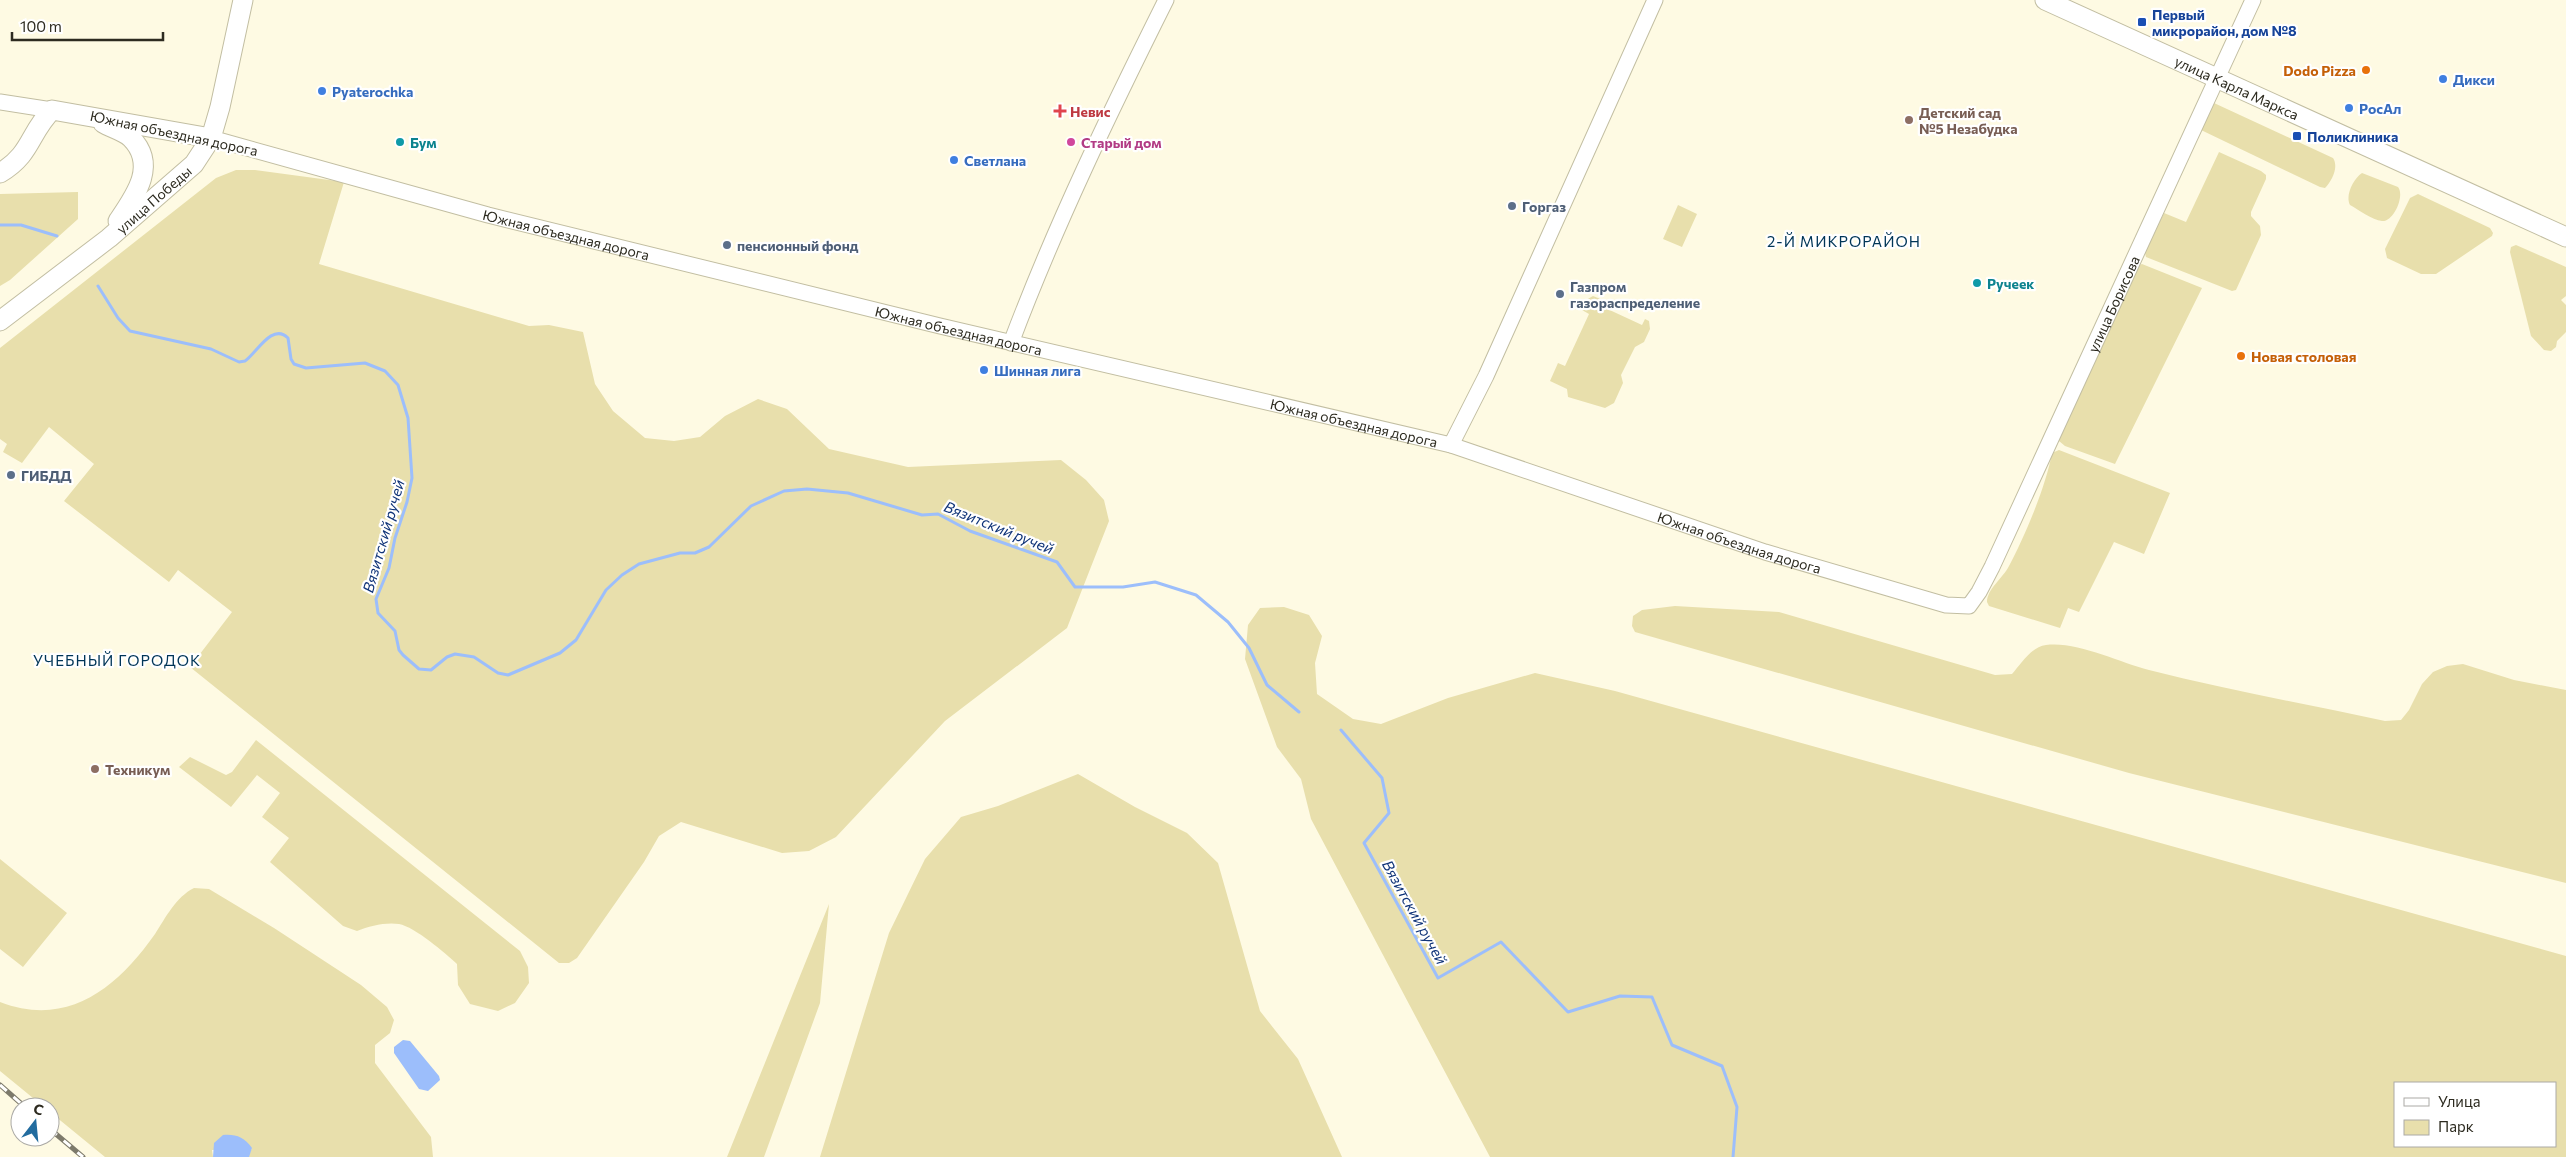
<svg xmlns="http://www.w3.org/2000/svg" width="2566" height="1157" viewBox="0 0 2566 1157" font-family="Commissioner,sans-serif">
<style>
.green{fill:#e8dfac;fill-rule:evenodd}
.water{fill:#9cbefb}
.lines{fill:none;stroke-linecap:round;stroke-linejoin:round}
.stream{stroke:#9cbefb;stroke-width:3}
.minor-casing{stroke:#c2bea2;stroke-width:17}
.major-casing{stroke:#c2bea2;stroke-width:21}
.minor{stroke:#fff;stroke-width:15}
.major{stroke:#fff;stroke-width:19}
.rail-casing{stroke:#7d7a6b;stroke-width:5}
.rail{stroke:#fff;stroke-width:3;stroke-dasharray:9;stroke-linecap:butt}
.transit-dot{fill:#1a4fb4;stroke:#fff;stroke-width:2}
.food-dot{fill:#e8710a;stroke:#fff;stroke-width:2}
.shop-dot{fill:#3f7fe0;stroke:#fff;stroke-width:2}
.health-dot{fill:#e0444e;stroke:#fff;stroke-width:2}
.education-dot{fill:#8d6e63;stroke:#fff;stroke-width:2}
.culture-dot{fill:#0f9aa8;stroke:#fff;stroke-width:2}
.hotel-dot{fill:#d1479c;stroke:#fff;stroke-width:2}
.service-dot{fill:#5c6f8a;stroke:#fff;stroke-width:2}
.labels{text-anchor:middle;dominant-baseline:central;stroke-width:4.5;stroke-linejoin:round;paint-order:stroke}
.transit-label{font-size:14px;font-weight:bold;fill:#164399;stroke:#fff;text-anchor:start}
.food-label{font-size:14px;font-weight:bold;fill:#c56008;stroke:#fff;text-anchor:end}
.shop-label{font-size:14px;font-weight:bold;fill:#366cbe;stroke:#fff;text-anchor:start}
.street-label{font-size:14px;fill:#2d2b20;stroke:#fff}
.health-label{font-size:14px;font-weight:bold;fill:#be3a42;stroke:#fff;text-anchor:start}
.education-label{font-size:14px;font-weight:bold;fill:#785e54;stroke:#fff;text-anchor:start}
.culture-label{font-size:14px;font-weight:bold;fill:#0d838f;stroke:#fff;text-anchor:start}
.hotel-label{font-size:14px;font-weight:bold;fill:#b23c85;stroke:#fff;text-anchor:start}
.service-label{font-size:14px;font-weight:bold;fill:#4e5e75;stroke:#fff;text-anchor:start}
.neighbourhood-label{font-size:15px;letter-spacing:1px;fill:#003557;stroke:#fff}
.water-label{font-size:15px;font-style:italic;fill:#103478;stroke:#fff}
</style>
<rect width="100%" height="100%" fill="#fefae3"/>
<path class="green" d="M 2214,103 L 2333,158 C 2339,167 2332,181 2325,188 L 2320,187 L 2201,130 Z
M 2219,152 L 2261,171 L 2266,175 L 2266,179 L 2251,212 L 2251,216 L 2260,226 L 2261,235 L 2236,290 L 2232,291 L 2146,257 L 2145,253 L 2164,213 L 2186,222 Z
M 236,170 L 255,170 L 344,182 L 319,264 L 529,326 L 549,325 L 583,332 L 595,384 L 613,411 L 645,438 L 674,441 L 700,437 L 725,416 L 758,399 L 787,409 L 829,449 L 908,467 L 1061,460 L 1086,480 L 1104,500 L 1109,521 L 1067,628 L 945,721 L 836,837 L 809,851 L 782,853 L 681,822 L 659,836 L 644,862 L 577,958 L 569,963 L 559,963 L 190,667 L 232,612 L 178,570 L 169,582 L 64,501 L 94,464 L 49,427 L 22,463 L 3,452 L 7,444 L 0,439 L 0,348 L 216,178 Z
M 2362,173 L 2398,187 C 2405,195 2394,222 2382,221 C 2372,220 2359,210 2350,205 C 2345,196 2353,179 2362,173 Z
M 78,192 L 78,219 L 10,280 L 0,286 L 0,194 Z
M 2418,194 L 2490,228 L 2493,233 L 2492,236 L 2436,274 L 2421,274 L 2387,258 L 2385,249 L 2410,198 Z
M 1678,205 L 1697,214 L 1682,247 L 1663,239 Z
M 2516,245 L 2566,267 L 2566,296 L 2561,300 L 2566,305 L 2566,332 L 2557,341 L 2556,347 L 2551,351 L 2544,350 L 2531,336 L 2510,252 L 2511,247 Z
M 2142,264 L 2202,288 L 2115,464 L 2065,446 L 2059,441 L 2059,435 L 2137,266 Z
M 1593,296 L 1603,300 L 1601,306 L 1642,325 L 1645,319 L 1649,321 L 1650,329 L 1644,342 L 1635,347 L 1621,375 L 1623,383 L 1614,403 L 1605,408 L 1568,397 L 1567,389 L 1550,381 L 1558,363 L 1565,366 L 1589,314 L 1582,310 L 1586,300 Z
M 2059,450 L 2170,493 L 2144,554 L 2114,542 L 2079,612 L 2068,608 L 2060,628 L 1989,606 L 1987,602 C 1987,589 2003,578 2009,566 C 2025,536 2046,486 2052,453 Z
M 1675,606 L 1779,612 L 1995,675 L 2012,674 C 2021,664 2031,647 2046,645 C 2077,641 2118,662 2149,670 C 2227,690 2306,704 2385,721 L 2401,720 L 2409,710 L 2422,684 L 2433,672 L 2447,666 L 2463,664 L 2514,680 L 2566,690 L 2566,883 L 2129,773 L 1635,632 L 1632,626 L 1633,616 L 1642,610 Z
M 1284,607 L 1309,615 L 1322,636 L 1315,663 L 1317,694 L 1353,719 L 1381,724 L 1448,698 L 1535,673 L 1615,691 L 2566,956 L 2566,1157 L 1490,1157 L 1311,819 L 1301,779 L 1277,747 L 1245,659 L 1248,625 L 1260,608 ZM 2395,1083 L 2555,1083 L 2555,1146 L 2395,1146 Z
M 256,740 L 520,951 L 528,967 L 529,983 L 515,1003 L 498,1011 L 470,1004 L 458,985 L 457,964 C 445,953 415,927 399,924 C 385,922 370,926 357,931 L 343,926 L 270,862 L 289,838 L 262,817 L 280,793 L 257,775 L 231,807 L 179,767 L 190,757 L 226,775 L 232,772 Z
M 1078,774 L 1135,807 L 1187,833 L 1218,863 L 1260,1011 L 1298,1059 L 1342,1157 L 820,1157 L 889,933 L 925,859 L 961,817 L 998,806 Z
M 0,859 L 67,913 L 23,967 L 0,949 Z
M 194,888 L 209,889 L 274,928 L 361,985 L 387,1007 L 394,1020 L 390,1033 L 375,1045 L 375,1063 L 431,1137 L 433,1157 L 248,1157 L 252,1148 L 212,1150 L 213,1157 L 105,1157 L 50,1112 L 50,1107 L 44,1107 L 0,1071 L 0,1002 C 68,1028 117,988 155,934 C 166,917 176,897 194,888 Z
M 829,904 L 820,1003 L 764,1157 L 727,1157 Z"/>
<path class="water" d="M 403,1040 L 410,1041 L 439,1076 L 440,1080 L 428,1091 L 419,1089 L 394,1053 L 394,1047 Z
M 223,1135 C 236,1134 244,1137 252,1148 L 249,1157 L 213,1157 L 214,1143 Z"/>
<g class="lines">
<path class="stream" d="M 0,225 L 21,225 L 57,236
M 98,286 L 118,318 L 130,331 L 211,349 L 239,362 L 245,361 C 256,354 272,322 288,338 L 291,359 L 294,364 L 306,368 L 365,363 L 385,371 L 398,385 L 408,418 L 412,478 L 407,502 L 395,538 L 389,568 L 376,599 L 378,613 L 395,631 L 399,650 L 403,655 L 419,669 L 431,670 L 447,657 L 455,654 L 474,657 L 498,673 L 508,675 L 560,653 L 576,640 L 606,590 L 622,575 L 639,564 L 680,553 L 695,553 L 709,547 L 751,506 L 784,491 L 807,489 L 848,493 L 922,515 L 938,514 L 970,531 L 1057,562 L 1075,587 L 1123,587 L 1155,582 L 1196,595 L 1228,622 L 1249,648 L 1267,685 L 1299,712
M 1341,730 L 1382,778 L 1389,813 L 1364,843 L 1438,978 L 1501,942 L 1568,1012 L 1620,996 L 1652,997 L 1672,1045 L 1722,1066 L 1737,1107 L 1733,1157"/>
<g class="minor-casing">
<g id="minor">
<path d="M 0,102 L 52,110"/>
<path id="s1" d="M 211,138 L 488,215 L 940,326 L 1451,445 L 1765,552 L 1946,605 L 1969,606 L 1979,592 L 1992,567 L 2253,0"/>
<path d="M 1011,343 C 1055,226 1110,112 1166,0"/>
<path d="M 1451,445 L 1486,376 L 1655,0"/>
</g>
</g>
<g class="major-casing">
<g id="major">
<path id="s2" d="M 2045,0 L 2566,237"/>
<path d="M 103,123 C 111,128 124,131 131,138 C 158,165 135,196 118,221"/>
<path d="M 0,173 C 32,154 29,133 52,110 L 211,138"/>
<path id="s3" d="M 0,321 L 109,238 L 194,164 L 211,138 L 220,107 L 243,0"/>
</g>
</g>
<use href="#minor" class="minor"/>
<use href="#major" class="major"/>
<g class="rail-casing">
<path id="rail" d="M 0,1085 L 25,1107
M 50,1129 L 83,1157"/>
</g>
<use href="#rail" class="rail"/>
</g>
<g class="transit-dot">
<rect x="2137" y="17" width="10" height="10" rx="2.5"/>
<rect x="2292" y="131" width="10" height="10" rx="2.5"/>
</g>
<g class="food-dot">
<circle cx="2366" cy="70" r="5"/>
<circle cx="2241" cy="356" r="5"/>
</g>
<g class="shop-dot">
<circle cx="2443" cy="79" r="5"/>
<circle cx="322" cy="91" r="5"/>
<circle cx="2349" cy="108" r="5"/>
<circle cx="954" cy="160" r="5"/>
<circle cx="984" cy="370" r="5"/>
</g>
<path class="health-dot" d="M1057.5 103.5h5v5h5v5h-5v5h-5v-5h-5v-5h5z"/>
<g class="education-dot">
<circle cx="1909" cy="120" r="5"/>
<circle cx="95" cy="769" r="5"/>
</g>
<g class="culture-dot">
<circle cx="400" cy="142" r="5"/>
<circle cx="1977" cy="283" r="5"/>
</g>
<circle class="hotel-dot" cx="1071" cy="142" r="5"/>
<g class="service-dot">
<circle cx="1512" cy="206" r="5"/>
<circle cx="727" cy="245" r="5"/>
<circle cx="1560" cy="294" r="5"/>
<circle cx="11" cy="475" r="5"/>
</g>
<g class="labels">
<g class="transit-label">
<text x="2152" y="14">Первый<tspan x="2152" dy="16">микрорайон, дом №8</tspan></text>
<text x="2307" y="136">Поликлиника</text>
</g>
<g class="food-label">
<text x="2356" y="70">Dodo Pizza</text>
<text x="2251" y="356" text-anchor="start">Новая столовая</text>
</g>
<g class="shop-label">
<text x="2453" y="79">Дикси</text>
<text x="332" y="91">Pyaterochka</text>
<text x="2359" y="108">РосАл</text>
<text x="964" y="160">Светлана</text>
<text x="994" y="370">Шинная лига</text>
</g>
<g class="street-label">
<text stroke="none"><textPath href="#s2" startOffset="211">улица Карла Маркса</textPath></text>
<text transform="translate(174 133) rotate(12)">Южная объездная дорога</text>
<text stroke="none"><textPath href="#s3" startOffset="196">улица Победы</textPath></text>
<text stroke="none"><textPath href="#s1" startOffset="368">Южная объездная дорога</textPath></text>
<text stroke="none"><textPath href="#s1" startOffset="2156">улица Борисова</textPath></text>
<text stroke="none"><textPath href="#s1" startOffset="772">Южная объездная дорога</textPath></text>
<text stroke="none"><textPath href="#s1" startOffset="1178">Южная объездная дорога</textPath></text>
<text stroke="none"><textPath href="#s1" startOffset="1582">Южная объездная дорога</textPath></text>
</g>
<g class="health-label">
<text x="1070" y="111">Невис</text>
</g>
<g class="education-label">
<text x="1919" y="112">Детский сад<tspan x="1919" dy="16">№5 Незабудка</tspan></text>
<text x="105" y="769">Техникум</text>
</g>
<g class="culture-label">
<text x="410" y="142">Бум</text>
<text x="1987" y="283">Ручеек</text>
</g>
<g class="hotel-label">
<text x="1081" y="142">Старый дом</text>
</g>
<g class="service-label">
<text x="1522" y="206">Горгаз</text>
<text x="737" y="245">пенсионный фонд</text>
<text x="1570" y="286">Газпром<tspan x="1570" dy="16">газораспределение</tspan></text>
<text x="21" y="475">ГИБДД</text>
</g>
<g class="neighbourhood-label">
<text x="1844" y="241">2-Й МИКРОРАЙОН</text>
<text x="117" y="660">УЧЕБНЫЙ ГОРОДОК</text>
</g>
<g class="water-label">
<text transform="translate(999 527) rotate(22)">Вязитский ручей</text>
<text transform="translate(383 536) rotate(-74)">Вязитский ручей</text>
<text transform="translate(1415 912) rotate(61)">Вязитский ручей</text>
</g>
</g>
<rect x="2394" y="1082" width="162" height="65" fill="#ffffff" stroke="#abaaa6"/>
<rect x="2404" y="1098" width="25" height="8" fill="#ffffff" stroke="#abaaa6"/>
<text x="2438" y="1107" font-size="15" fill="#2d2b20">Улица</text>
<rect x="2404" y="1120" width="25" height="15" fill="#e8dfac" stroke="#abaaa6"/>
<text x="2438" y="1132" font-size="15" fill="#2d2b20">Парк</text>
<g transform="translate(35 1122) rotate(16)"><circle r="24" fill="#ffffff" stroke="#abaaa6"/>
<path d="M0-4L9 19L0 12L-9 19Z" fill="#226c9f"/>
<text y="-8" font-size="14" font-weight="bold" text-anchor="middle" fill="#2d2b20">С</text>
</g>
<path d="M12 32v8h151v-8" fill="none" stroke="#2d2b20" stroke-width="2.5"/>
<text x="20" y="32" font-size="15" fill="#2d2b20" stroke="#ffffff" stroke-width="4" paint-order="stroke">100 m</text>
</svg>
